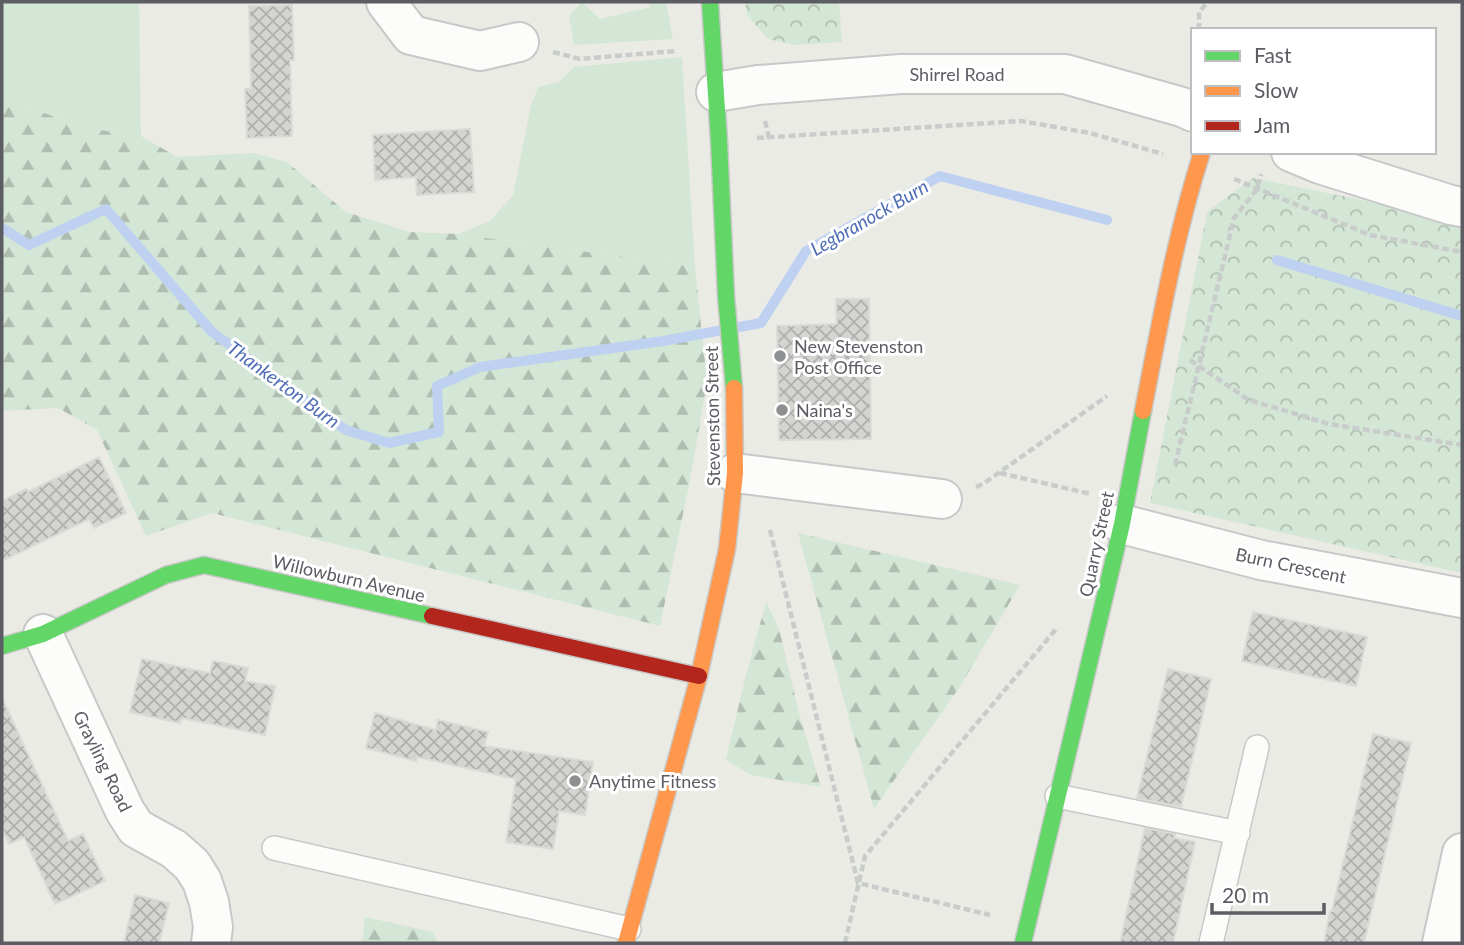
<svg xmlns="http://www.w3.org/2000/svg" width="1464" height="945" viewBox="0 0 1464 945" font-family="Lato,sans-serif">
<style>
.grass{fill:#d4e6d6}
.forest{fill:url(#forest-firs)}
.park{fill:url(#park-crowns)}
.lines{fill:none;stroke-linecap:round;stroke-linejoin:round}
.stream{stroke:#bed1f1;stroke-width:10}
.building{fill:url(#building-cross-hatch);stroke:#dadad6;stroke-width:2}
.lane-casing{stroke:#c8c8c8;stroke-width:26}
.street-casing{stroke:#c8c8c8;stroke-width:42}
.fast-casing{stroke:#c8c8c7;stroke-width:19}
.slow-casing{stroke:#c8c8c7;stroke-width:19}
.jam-casing{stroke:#c8c8c7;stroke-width:19}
.path{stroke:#c8ccca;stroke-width:4.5;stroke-dasharray:7 3.5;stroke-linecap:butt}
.lane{stroke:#fcfcfb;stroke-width:23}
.street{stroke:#fcfcfb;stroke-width:38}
.fast{stroke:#63d668;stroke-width:16}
.slow{stroke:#ff974d;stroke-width:16}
.jam{stroke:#b3261e;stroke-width:16}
.poi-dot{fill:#8e8f91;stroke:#fff;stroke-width:2.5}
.labels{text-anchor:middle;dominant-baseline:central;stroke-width:6;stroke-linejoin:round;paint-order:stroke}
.street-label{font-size:18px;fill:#5c5d63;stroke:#fff}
.poi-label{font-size:18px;fill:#5c5d63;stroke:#fff;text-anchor:start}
.water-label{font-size:19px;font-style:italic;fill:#506eb6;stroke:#fff}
</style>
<defs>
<pattern id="forest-firs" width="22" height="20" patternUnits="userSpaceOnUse" patternTransform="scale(1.75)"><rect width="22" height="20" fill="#d4e6d6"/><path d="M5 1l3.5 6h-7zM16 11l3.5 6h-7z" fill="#afbeb1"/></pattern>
<pattern id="park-crowns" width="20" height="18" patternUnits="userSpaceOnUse" patternTransform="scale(1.75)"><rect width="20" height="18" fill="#d4e6d6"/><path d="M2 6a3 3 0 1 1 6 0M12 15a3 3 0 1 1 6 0" fill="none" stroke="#afbeb1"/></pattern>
<pattern id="building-cross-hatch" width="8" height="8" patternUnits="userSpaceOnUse" patternTransform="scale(1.75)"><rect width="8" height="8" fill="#d4d4d1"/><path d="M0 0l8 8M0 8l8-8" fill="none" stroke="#afafad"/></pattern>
</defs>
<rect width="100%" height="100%" fill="#ebebe6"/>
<path class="grass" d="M 2,2 L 139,2 L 141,136 L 86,128 L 2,98 Z
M 582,2 L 600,19 L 650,7 L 649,2 L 666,2 L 673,39 L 574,45 L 569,16 Z
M 682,57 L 695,267 L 458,234 L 490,221 L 513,195 L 531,106 L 538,87 L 559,82 L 574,67 Z"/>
<path class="forest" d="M 2,98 L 86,128 L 141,136 L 177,157 L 253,153 L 287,162 L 346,212 L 410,232 L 458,234 L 695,267 L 707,383 L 690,480 L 660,626 L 212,513 L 146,536 L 97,430 L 58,408 L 2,411 Z
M 798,533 L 1020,585 L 961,685 L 874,809 Z
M 766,602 L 779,628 L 799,713 L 821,787 L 751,775 L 726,760 L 744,683 Z
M 365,917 L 433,932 L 438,943 L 362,943 Z"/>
<path class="park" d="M 745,2 L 839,2 L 842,42 L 795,45 L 768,39 L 747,15 Z
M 1253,178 L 1462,220 L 1462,573 L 1150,503 L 1207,212 Z"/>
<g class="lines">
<path class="stream" d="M 2,228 L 29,245 L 106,209 L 212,332 L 346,430 L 389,443 L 439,432 L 437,386 L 480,367 L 663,341 L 761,323 L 806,251 L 940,176 L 1107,220
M 1277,260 L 1462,316"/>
</g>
<path class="building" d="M 292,5 L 294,60 L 290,60 L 292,136 L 247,138 L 245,89 L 251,89 L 249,6 Z
M 470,129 L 474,192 L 417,195 L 416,177 L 375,180 L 373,135 Z
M 836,299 L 869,299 L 871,439 L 779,440 L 777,326 L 837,324 Z
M 99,457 L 126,513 L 94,528 L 89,519 L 2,561 L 2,501 L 26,489 L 28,492 Z
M 1253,612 L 1367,637 L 1356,686 L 1242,661 Z
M 142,659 L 210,673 L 213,661 L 248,668 L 245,681 L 275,686 L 265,735 L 182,718 L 180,723 L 130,712 Z
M 1168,669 L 1211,679 L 1181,807 L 1137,798 Z
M 2,698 L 68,841 L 83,834 L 105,881 L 55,904 L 24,837 L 9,844 L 2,828 Z
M 375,713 L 436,730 L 438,720 L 488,732 L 484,746 L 593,762 L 585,815 L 559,811 L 553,849 L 506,842 L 516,779 L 417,757 L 416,761 L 366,748 Z
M 1373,734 L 1411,743 L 1364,943 L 1324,943 L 1330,911 L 1332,911 Z
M 1145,828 L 1175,834 L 1174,838 L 1195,842 L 1173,943 L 1120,943 Z
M 135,895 L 169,903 L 159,943 L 124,943 Z"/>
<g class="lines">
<g class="lane-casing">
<path id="lane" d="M 1057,796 L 1238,833
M 274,848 L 629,929
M 1211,943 L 1257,747"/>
</g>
<g class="street-casing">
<path id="street" d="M 386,2 L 411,35 L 480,51 L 519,42
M 716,92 L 758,85 L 901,74 L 1065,74 L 1182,107 L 1193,112
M 1291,152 L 1320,164 L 1451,205 L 1462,207
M 735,473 L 942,499
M 1122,524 L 1261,560 L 1462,598
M 43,634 L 125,811 L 136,828 L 174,849 L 192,865 L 202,881 L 209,902 L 213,927 L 211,943
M 1442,943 L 1462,853"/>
</g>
<g class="fast-casing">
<path id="fast" d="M 710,2 L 719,141 L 726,296 L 734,388
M 2,646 L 43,634 L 166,575 L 204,565 L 432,616
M 1023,943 L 1122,524 L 1143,411"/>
</g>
<g class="slow-casing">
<path id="slow" d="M 1143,411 C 1160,323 1175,237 1202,152
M 626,943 L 699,676 L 727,549 L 735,473 L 734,388"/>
</g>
<g class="jam-casing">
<path id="jam" d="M 432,616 L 699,676"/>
</g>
<path class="path" d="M 1199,30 L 1199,12 L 1208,2
M 553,52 L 580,59 L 676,51
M 765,121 L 769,138
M 757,138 L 1021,121 L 1090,133 L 1163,154
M 1234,179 L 1370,235 L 1462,252
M 1190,360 L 1249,400 L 1329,424 L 1462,445
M 1175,465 L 1234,218 L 1257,189 L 1261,174
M 1000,473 L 1091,494
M 976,487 L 983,484 L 1107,396
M 770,530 L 858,883 L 990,915
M 845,943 L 865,856 L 1057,628"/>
<use href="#lane" class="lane"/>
<use href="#street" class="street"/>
<use href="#fast" class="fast"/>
<use href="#slow" class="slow"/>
<use href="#jam" class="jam"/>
</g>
<g class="poi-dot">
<circle cx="780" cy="356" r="7"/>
<circle cx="782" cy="410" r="7"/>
<circle cx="575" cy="781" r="7"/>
</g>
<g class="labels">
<g class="street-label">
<text x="957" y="74">Shirrel Road</text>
<text transform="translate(712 416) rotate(-91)">Stevenston Street</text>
<text transform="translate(1096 544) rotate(-78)">Quarry Street</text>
<text transform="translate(1291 565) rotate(12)">Burn Crescent</text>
<text transform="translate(349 578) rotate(13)">Willowburn Avenue</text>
<text transform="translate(103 761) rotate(64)">Grayling Road</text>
</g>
<g class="poi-label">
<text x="794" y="346">New Stevenston<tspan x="794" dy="21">Post Office</tspan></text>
<text x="796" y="410">Naina's</text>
<text x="589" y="781">Anytime Fitness</text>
</g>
<g class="water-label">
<text transform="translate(869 217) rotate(-30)">Legbranock Burn</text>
<text transform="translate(284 384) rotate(36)">Thankerton Burn</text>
</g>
</g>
<rect width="1464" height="945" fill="none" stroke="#5c5d63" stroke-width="7"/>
<rect x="1191" y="28" width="245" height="126" fill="#ffffff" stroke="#bebec1" stroke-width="2"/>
<rect x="1205" y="51" width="35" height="10" fill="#63d668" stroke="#bebec1" stroke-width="2"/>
<text x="1254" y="63" font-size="21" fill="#5c5d63">Fast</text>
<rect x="1205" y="86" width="35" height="10" fill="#ff974d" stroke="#bebec1" stroke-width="2"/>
<text x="1254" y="98" font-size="21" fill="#5c5d63">Slow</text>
<rect x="1205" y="121" width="35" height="10" fill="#b3261e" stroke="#bebec1" stroke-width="2"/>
<text x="1254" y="133" font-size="21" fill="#5c5d63">Jam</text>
<path d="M1212 903v10h112v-10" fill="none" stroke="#5c5d63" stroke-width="3.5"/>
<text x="1222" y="903" font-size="21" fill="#5c5d63" stroke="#ffffff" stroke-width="5" paint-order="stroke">20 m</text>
</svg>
